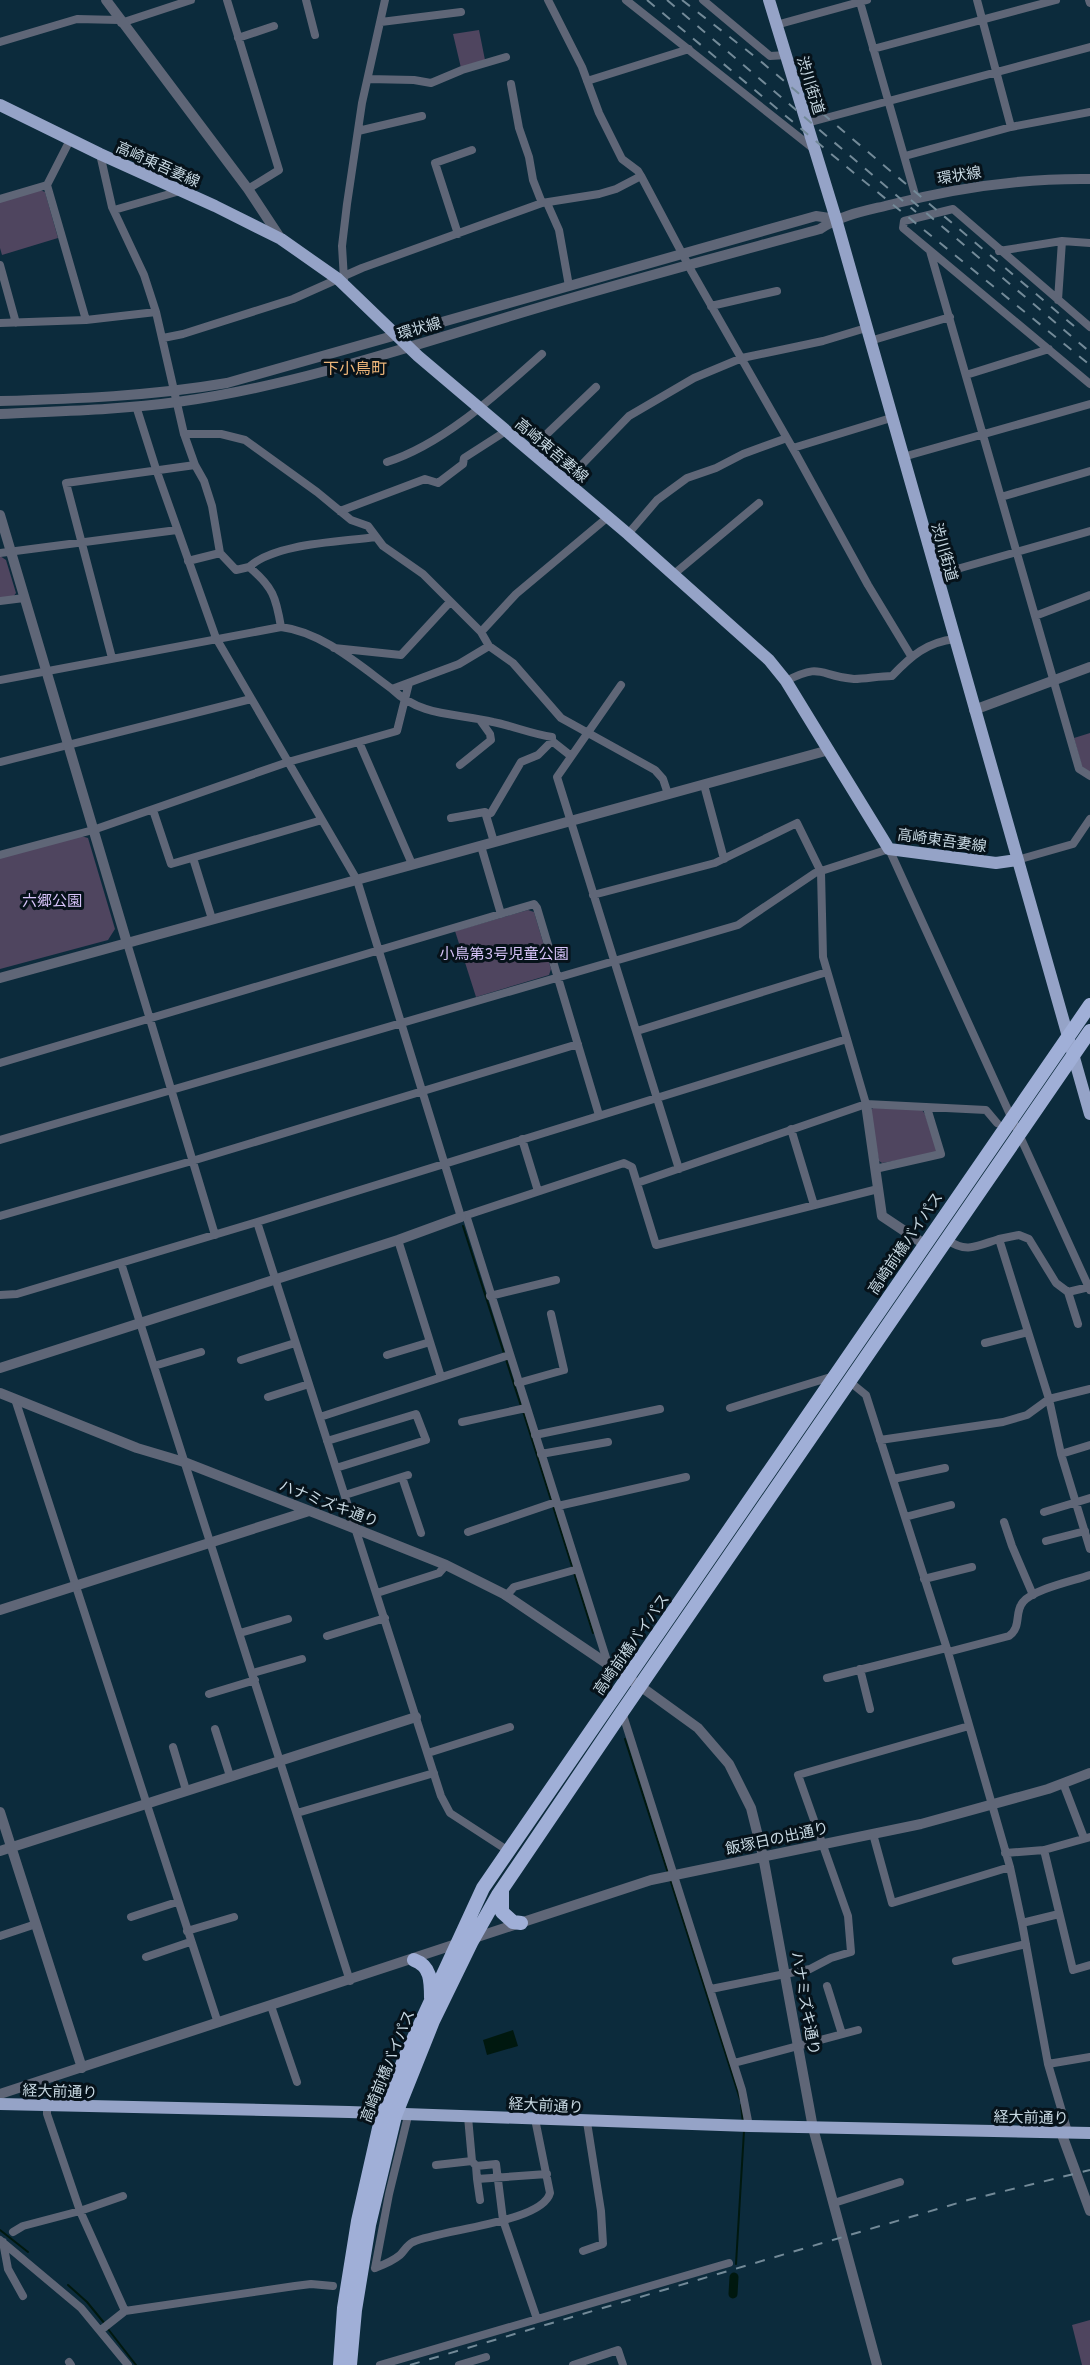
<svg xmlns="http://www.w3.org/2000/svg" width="1090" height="2365" viewBox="0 0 1090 2365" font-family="'IBM Plex Sans','Noto Sans JP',sans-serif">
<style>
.green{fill:#4f455f}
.water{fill:#00180f}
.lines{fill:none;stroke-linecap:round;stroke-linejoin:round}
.stream{stroke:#00180f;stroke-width:2}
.canal{stroke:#00180f;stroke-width:9}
.minor{stroke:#5f6677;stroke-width:8}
.tertiary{stroke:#5f6677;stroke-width:10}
.primary{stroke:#95a3c7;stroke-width:12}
.trunk{stroke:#a0afd7;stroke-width:14}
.rail{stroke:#738a98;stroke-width:2;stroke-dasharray:10 10;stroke-linecap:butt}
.labels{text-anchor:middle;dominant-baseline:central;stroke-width:6;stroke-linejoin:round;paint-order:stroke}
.street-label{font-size:15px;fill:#c7d8e2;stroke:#06121a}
.park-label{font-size:15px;fill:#d7c3f9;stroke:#06121a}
.neighbourhood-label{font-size:16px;fill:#ecb579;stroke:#06121a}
</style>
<rect width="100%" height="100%" fill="#0c2b3c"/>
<path class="green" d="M 479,30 L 485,60 L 461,68 L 453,34 Z
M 40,190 L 45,192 L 58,238 L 2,255 L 0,248 L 0,202 Z
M 0,556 L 6,560 L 16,593 L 13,597 L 0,599 Z
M 1090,733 L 1090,772 L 1082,767 L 1074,738 Z
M 81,836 L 88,838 L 115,929 L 108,940 L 0,969 L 0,858 Z
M 528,910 L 534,912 L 551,969 L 549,975 L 476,997 L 455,931 Z
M 875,1106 L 922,1110 L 925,1114 L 937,1150 L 934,1154 L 882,1163 L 879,1161 L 870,1111 Z
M 1090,2320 L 1090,2365 L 1082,2365 L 1072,2325 Z"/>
<path class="water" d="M 513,2030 L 518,2046 L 487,2055 L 483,2040 Z"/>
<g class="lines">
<path class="stream" d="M 463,1226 L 521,1406
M 523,1411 L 551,1500
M 553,1506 L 593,1633
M 625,1739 L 668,1873
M 670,1879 L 740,2099
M 741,2105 L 743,2123
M 0,2230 L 28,2252
M 736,2264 L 744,2131
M 68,2285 L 87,2302 L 105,2324
M 108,2329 L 136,2365"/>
<path class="canal" d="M 733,2294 L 734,2277"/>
<path class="minor" d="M 227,0 L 279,170 L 248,189
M 306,0 L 315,35
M 548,0 L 582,67 L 599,113 L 622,159 L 638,171 L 641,176 L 692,272 L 796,454 L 868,585 L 911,656
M 626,0 L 814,149
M 703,0 L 770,56 L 787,55
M 977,0 L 1011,127
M 1089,0 L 1090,3
M 860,2 L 916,198
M 381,22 L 461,12
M 121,23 L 191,0
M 776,25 L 867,0
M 238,38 L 274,26
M 0,42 L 77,19 L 119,20
M 873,49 L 1056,0
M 368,79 L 414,80 L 431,83 L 462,70 L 506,57
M 587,81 L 689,49
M 511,84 L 519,128 L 529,157 L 533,180 L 542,203
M 807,123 L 1090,47
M 358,131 L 422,116
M 70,140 L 47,185 L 86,320
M 100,154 L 112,207 L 144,275 L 156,312 L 184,434 L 195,465 L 204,481 L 212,506 L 220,553 L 236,570 L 249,567 C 273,587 276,597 281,627
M 905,156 L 1011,127 L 1090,112
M 0,199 L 47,185
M 547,203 L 559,230 L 569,286
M 114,210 L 180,191
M 458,234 L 435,163 L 472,150
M 930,251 L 1079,769 L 1090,776
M 999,251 L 1062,241 L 1090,243
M 0,265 L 16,323
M 344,276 L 362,268 L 542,203 L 599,194 L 616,189 L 641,176
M 344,279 L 342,246 L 347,204 L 362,103 L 385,0
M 1058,300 L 1062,241
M 711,306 L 777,291
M 0,323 L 86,320 L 156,312
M 1090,327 L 953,209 L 904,221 L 903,228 L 1090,384
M 163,338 L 183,334 L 293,299 L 338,279
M 870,341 L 950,317
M 966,375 L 1049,349
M 136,406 L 156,469 L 216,638 L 357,880 L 461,1217 L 624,1163 L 632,1167 L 656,1245 L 878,1189
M 184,434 L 221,434 L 245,440 L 317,492 L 351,520 L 368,526 L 383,546 L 423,574 L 481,632 L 489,646 L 513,663 L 561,718 L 655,770 L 663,779 L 668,794
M 793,448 L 891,418
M 529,451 L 596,387
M 903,457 L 1090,404
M 387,462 C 444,444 498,393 542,354
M 565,482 L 629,416 L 694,378 L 742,358 L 823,341 L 866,328
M 1001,497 L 1090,471
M 340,511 L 425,479 L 438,483 L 463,464 L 464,458 L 506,431
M 628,534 L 657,500 L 687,478 L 716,468 L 743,454 L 787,438
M 0,553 L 177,530
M 188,561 L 220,553
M 249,567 C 275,543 341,542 376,537
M 674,574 L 759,503
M 936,575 L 1090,531
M 0,601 L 24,598
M 1035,616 L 1090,595
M 481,632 L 516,594 L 608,517
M 334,648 L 401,655 L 450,602
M 112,658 L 66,483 L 195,465
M 0,680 L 281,627 C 322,632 359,665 392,689 L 459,664 L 489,646
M 786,681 C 823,662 818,676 854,679 C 866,679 879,676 892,676 C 911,656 927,642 955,639
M 621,685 L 557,777 L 679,1169
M 392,689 C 421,717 456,713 493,722 C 513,726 532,734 552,737 L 552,741 L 571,756
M 359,742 L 412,864
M 0,762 L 251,699
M 460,765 L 491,740 L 490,734 L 480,720
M 704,785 L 724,859
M 153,810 L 171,864 L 322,820
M 486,815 L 491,813 L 521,762 L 538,755 L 552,741
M 451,818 L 485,812 L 494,842
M 481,846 L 501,914
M 0,855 L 93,830 L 288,762 L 397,731 L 409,683
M 193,858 L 212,919
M 1017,860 L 1073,844 L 1090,819
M 593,895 L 715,863 L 797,823 L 821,872 L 823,957 L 866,1104
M 127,943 L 215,1235
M 637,1031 L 827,972
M 0,1063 L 534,904 L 537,908 L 599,1115
M 791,1129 L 814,1205
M 522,1139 L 538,1191
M 0,1140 L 738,925 L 815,873 L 889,849 L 1090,1290
M 875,1169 L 941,1154 L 927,1108
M 637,1183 L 866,1104 L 986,1110 L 997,1123
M 466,1215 L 608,1664
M 0,1216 L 192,1161 L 578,1044
M 257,1222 L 441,1796 L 450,1813 L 507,1850
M 999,1239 L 1019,1235 L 1029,1239 L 1056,1283 L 1068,1292 L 1089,1287
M 398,1240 L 441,1377
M 948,1240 C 966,1254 979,1245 999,1239 L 1049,1399 L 1061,1454 L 1090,1549
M 121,1263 L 350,1981
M 1068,1292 L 1078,1324
M 0,1295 L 17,1294 L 257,1222 L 847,1039
M 490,1296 L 556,1280
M 985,1343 L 1028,1332
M 387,1355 L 430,1342
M 241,1360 L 295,1343
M 154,1366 L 201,1352
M 850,1382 L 866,1395 L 948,1652 L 1010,1867 L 1022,1923 L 1048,2064 L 1068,2132
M 518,1383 L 564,1370 L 551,1314
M 268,1397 L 309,1384
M 15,1399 L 218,2023
M 730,1408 L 834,1376
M 320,1417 L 509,1355
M 462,1422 L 526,1408
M 535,1435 L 660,1409
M 880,1440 L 1003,1422 L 1027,1415 L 1049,1399 L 1090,1389
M 327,1441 L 416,1414 L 426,1440 L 336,1468
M 541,1454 L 608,1442
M 1061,1454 L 1090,1445
M 402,1477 L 421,1533
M 893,1479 L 945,1468
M 345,1495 L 408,1475
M 558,1506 L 686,1477
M 1044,1512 L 1090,1498
M 905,1517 L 951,1505
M 1004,1522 L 1012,1546 L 1033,1595
M 468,1532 L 556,1502
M 1046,1541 L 1085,1531
M 924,1579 L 972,1567
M 377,1593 L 439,1573 L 446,1565
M 506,1596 L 514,1587 L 578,1569
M 240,1633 L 288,1619
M 327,1636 L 385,1618
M 948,1652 L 1009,1636 C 1022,1627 1014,1612 1023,1602 C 1034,1589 1073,1581 1090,1575
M 860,1669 L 870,1709
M 253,1673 L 302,1659
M 827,1678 L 946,1648
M 209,1694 L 255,1680
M 622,1712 L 742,2090 L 749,2126
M 215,1729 L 230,1776
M 173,1747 L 186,1790
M 428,1753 L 510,1727
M 1063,1783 L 1084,1838
M 297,1813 L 434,1773
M 873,1834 L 892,1903 L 1010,1867
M 1044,1850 L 1073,1970 L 1090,1965
M 1005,1853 L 1044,1850 L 1090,1837
M 131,1917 L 177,1902
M 1022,1923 L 1059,1914
M 187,1931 L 234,1917
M 0,1936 L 36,1924
M 146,1957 L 190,1942
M 956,1961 L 1026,1944
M 827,1986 L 842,2034
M 711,1989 L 810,1969 L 831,1958 L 851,1952 L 848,1916 L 798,1775 L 969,1726
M 271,2006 L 297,2082
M 734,2063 L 858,2030
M 1048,2064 L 1090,2057
M 47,2106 L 47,2114 L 80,2211 L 125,2311
M 468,2117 L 472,2161 L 476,2166 L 496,2164 L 503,2220 L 537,2319
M 436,2165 L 472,2161
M 476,2166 L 477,2179 L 547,2174
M 477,2179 L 480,2200
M 834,2203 L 900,2182
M 13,2232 L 23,2226 L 80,2211 L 123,2196
M 0,2240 L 81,2308 L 128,2365
M 3,2242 L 8,2269 L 23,2296
M 583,2251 L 603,2244 L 601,2211 L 587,2122
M 375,2268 C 383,2265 393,2261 400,2255 C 404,2251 407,2245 413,2242 C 441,2229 542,2223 550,2193 L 535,2119
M 375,2268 L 389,2194 L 408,2116
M 101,2330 L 125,2311 L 295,2286 L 311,2284 L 333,2286
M 69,2362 L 71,2365
M 380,2365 L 729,2263
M 459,2365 L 486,2357
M 573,2365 L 618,2350 L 623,2365"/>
<path class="tertiary" d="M 106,0 L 248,189 L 281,239
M 0,401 C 76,399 151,396 227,383 L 816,216 L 836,219
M 0,414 C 59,411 118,410 177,402 C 288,387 406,348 514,315 C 616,284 718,257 820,229 C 841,215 865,211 889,205 C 955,188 1022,178 1090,179
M 0,515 L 127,943
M 974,710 L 1090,667
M 0,978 L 829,750
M 866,1104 L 882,1216 L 924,1244
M 0,1368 L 398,1240 L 461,1217
M 0,1393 L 137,1448 L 184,1462 L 356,1529 L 446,1565 L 504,1594 L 640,1686 L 698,1728 L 729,1764 L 751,1808 L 763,1856 L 813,2128 L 877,2365
M 0,1610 L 309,1511
M 0,1812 L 82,2068
M 0,1851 L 416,1717
M 0,2094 L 651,1880 L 921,1824 L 1048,1789 L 1090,1773
M 1061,2132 L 1090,2211"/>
<path class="primary" d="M 769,0 L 836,219 L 1090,1114
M 0,105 L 100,154 L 215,206 L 281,239 L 338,279 L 418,356 L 628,534 L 769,660 L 786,681 L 889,849 L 996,863 L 1017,860
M 0,2104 L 349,2112 L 749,2126 L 1090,2133"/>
<path class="trunk" d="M 502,1891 L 502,1912 L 513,1922 L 521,1923
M 414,1960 C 431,1966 431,1981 431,1998
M 340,2365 L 344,2308 L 358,2221 L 382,2115 L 406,2055 L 483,1888 L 1090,1005
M 350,2365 L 355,2310 L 369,2225 L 395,2116 L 433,2021 L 472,1941 L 498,1895 L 622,1712 L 1090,1031"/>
<path class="rail" d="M 647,0 L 854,173 L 1090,365
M 667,0 L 916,212
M 682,0 L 758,59 L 1081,332
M 911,200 L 1090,352
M 410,2365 L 968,2200 L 1090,2170"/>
</g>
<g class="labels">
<g class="street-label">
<text transform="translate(811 85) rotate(73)">渋川街道</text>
<text transform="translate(158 164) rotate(24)">高崎東吾妻線</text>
<text transform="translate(959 175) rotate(-9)">環状線</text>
<text transform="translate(419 328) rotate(-16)">環状線</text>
<text transform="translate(552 450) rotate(40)">高崎東吾妻線</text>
<text transform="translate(945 552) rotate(74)">渋川街道</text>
<text transform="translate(942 840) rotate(8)">高崎東吾妻線</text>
<text transform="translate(905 1243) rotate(-56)">高崎前橋バイパス</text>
<text transform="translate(329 1503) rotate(21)">ハナミズキ通り</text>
<text transform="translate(631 1644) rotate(-55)">高崎前橋バイパス</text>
<text transform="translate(777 1838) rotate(-12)">飯塚日の出通り</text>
<text transform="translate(806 2003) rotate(80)">ハナミズキ通り</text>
<text transform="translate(387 2066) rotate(-68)">高崎前橋バイパス</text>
<text transform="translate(60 2091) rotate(2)">経大前通り</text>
<text transform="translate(546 2105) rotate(3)">経大前通り</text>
<text transform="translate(1031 2117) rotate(1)">経大前通り</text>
</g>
<g class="park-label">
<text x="52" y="900">六郷公園</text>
<text x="504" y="953">小鳥第3号児童公園</text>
</g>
<g class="neighbourhood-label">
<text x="355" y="368">下小鳥町</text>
</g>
</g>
</svg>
